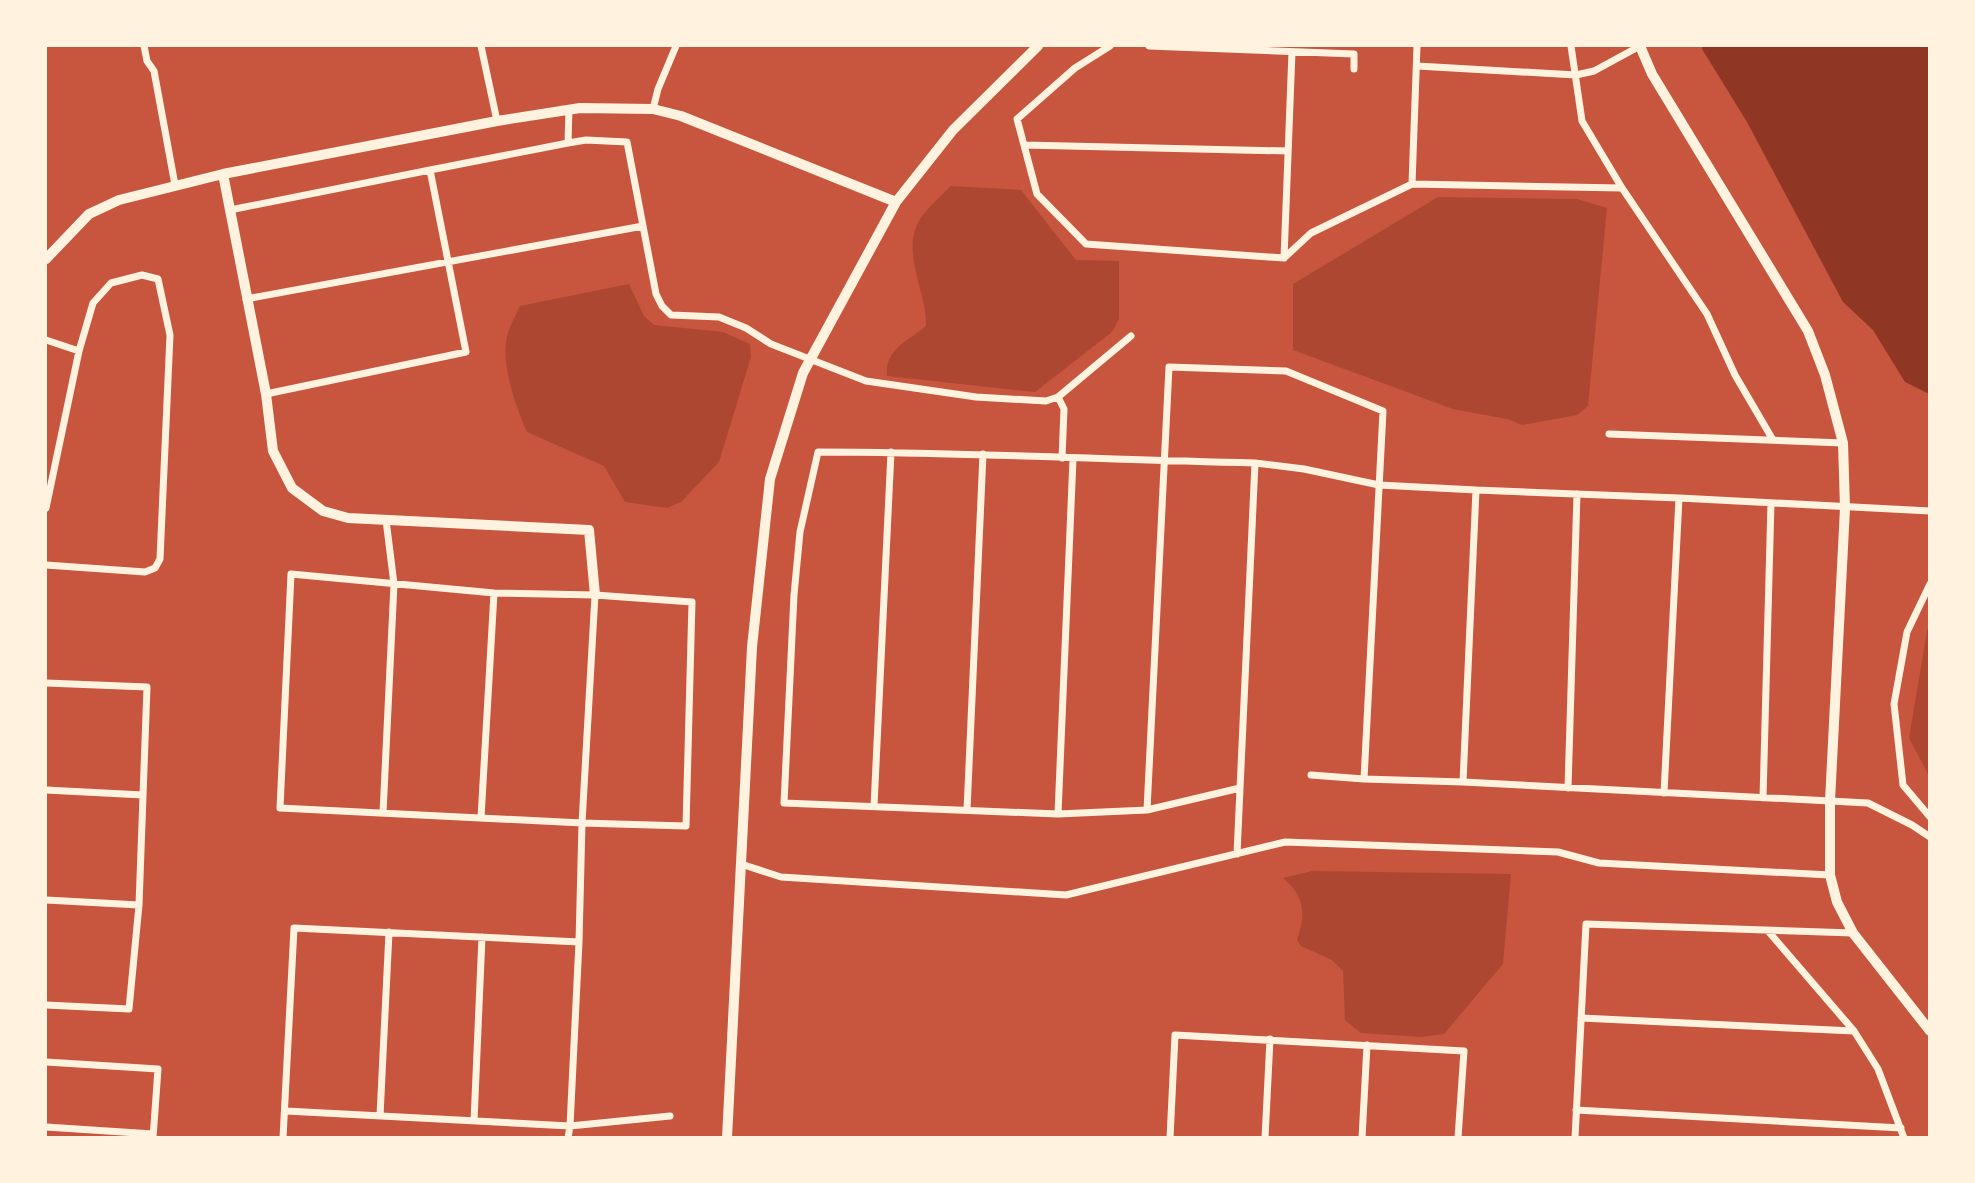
<svg xmlns="http://www.w3.org/2000/svg" width="1975" height="1183" viewBox="0 0 1975 1183" font-family="'Sofia Sans Condensed',sans-serif">
<style>
.green{fill:#ae4732}
.water{fill:#8f3625}
.lines{fill:none;stroke-linecap:round;stroke-linejoin:round}
.minor{stroke:#fff3e0;stroke-width:7}
.tertiary{stroke:#fff3e0;stroke-width:10}
</style>
<rect width="100%" height="100%" fill="#c8553d"/>
<path class="green" d="M 951,186 L 1021,190 L 1076,260 L 1119,261 L 1119,319 L 1112,332 L 1035,392 L 887,376 C 884,350 908,341 926,326 C 927,291 900,252 920,219 C 928,207 941,196 951,186 Z
M 1438,197 L 1577,199 L 1607,208 L 1588,406 L 1577,415 L 1522,425 L 1507,419 L 1453,409 L 1293,350 L 1293,284 Z
M 629,284 L 644,316 L 654,325 L 723,332 L 750,344 L 751,357 L 719,462 L 681,502 L 667,508 L 625,502 L 604,466 L 527,432 C 517,410 502,367 506,342 C 507,330 515,317 520,306 Z
M 1929,627 L 1929,776 L 1909,738 L 1927,631 Z
M 1312,871 L 1511,874 L 1503,964 L 1444,1034 L 1421,1037 L 1361,1033 L 1345,1020 L 1343,971 L 1332,960 L 1301,946 L 1297,940 C 1306,914 1305,896 1283,878 Z"/>
<path class="water" d="M 1702,46 L 1929,46 L 1929,394 L 1905,382 L 1873,330 L 1843,302 L 1747,122 L 1702,49 Z"/>
<g class="lines">
<path class="minor" d="M 144,46 L 147,61 L 154,71 L 175,185
M 481,46 L 497,121
M 1110,46 L 1075,68 L 1017,119 L 1037,194 L 1086,244 L 1284,258 L 1311,233 L 1412,184 L 1622,188
M 1149,46 L 1354,54 L 1354,69
M 1571,46 L 1582,121 L 1622,188 L 1707,314 L 1735,375 L 1773,440
M 1417,66 L 1576,75 L 1594,71 L 1640,46
M 569,109 L 568,143 L 586,140 L 627,142 L 656,294 L 662,306 L 671,315 L 719,317 L 746,328 L 771,344 L 866,381 L 976,397 L 1046,401 L 1058,397 L 1131,336
M 653,109 L 658,89 L 676,46
M 1024,145 L 1288,151
M 1412,184 L 1417,46
M 230,210 L 430,170
M 1284,258 L 1292,52
M 246,299 L 643,226
M 46,340 L 79,351
M 266,394 L 466,352 L 430,170 L 568,143
M 1058,397 L 1064,409 L 1062,458
M 1609,434 L 1843,443
M 1255,463 L 1304,469 L 1379,485 L 1476,490
M 46,508 L 79,351 L 93,303 L 111,283 L 142,275 L 158,279 L 170,335 L 160,559 L 155,568 L 145,572 L 46,565
M 1930,511 L 1679,498 L 1476,490 L 1463,782 L 1868,803 L 1912,825 L 1930,837
M 291,574 L 494,593 L 595,595 L 692,602 L 686,826 L 582,823 L 280,808 Z
M 1930,584 L 1907,632 L 1894,704 L 1903,785 L 1930,817
M 46,683 L 147,687 L 139,905 L 129,1009 L 46,1005
M 1311,775 L 1364,779
M 1568,788 L 1577,494
M 46,790 L 143,795
M 1664,793 L 1679,498
M 1763,798 L 1771,503
M 874,806 L 891,452
M 967,810 L 983,454
M 1147,810 L 1169,367 L 1286,371 L 1383,411 L 1364,779 L 1463,782
M 383,813 L 394,584 L 386,520
M 1058,814 L 1073,459
M 481,818 L 494,593
M 1237,854 L 1255,463 C 1110,460 964,452 818,452 L 800,532 L 794,595 L 784,803 L 1058,814 L 1147,810 L 1240,788
M 741,864 L 781,877 L 1066,895 L 1285,842 L 1558,852 L 1599,863 L 1830,875
M 46,900 L 139,905
M 1768,931 L 1854,1031 L 1878,1069 L 1904,1138
M 1581,1018 L 1854,1031
M 46,1062 L 158,1069 L 153,1138
M 1576,1110 L 1901,1128
M 286,1111 L 570,1126 L 670,1116
M 380,1116 L 389,932
M 474,1121 L 482,937
M 46,1127 L 153,1134
M 283,1138 L 294,928 L 579,942
M 568,1138 L 570,1126 L 579,942 L 582,823 L 595,595
M 1170,1138 L 1175,1035 L 1464,1051 L 1458,1138
M 1265,1138 L 1270,1039
M 1362,1138 L 1367,1045
M 1575,1138 L 1586,924 L 1853,933"/>
<path class="tertiary" d="M 1640,46 L 1652,74 L 1808,331 L 1825,375 L 1843,443 L 1845,508 L 1830,801 L 1830,875 L 1837,902 L 1853,933 L 1930,1031
M 223,174 L 266,394 L 273,451 L 292,488 L 323,511 L 348,518 L 589,530 L 595,595
M 46,259 L 89,214 L 119,200 L 223,174 L 497,121 L 580,108 L 653,109 L 681,116 L 896,202
M 727,1138 L 752,647 L 770,479 L 803,373 L 896,202 L 953,130 L 1038,46"/>
</g>
<rect width="1975" height="1183" fill="none" stroke="#fff3e0" stroke-width="94"/>
</svg>
